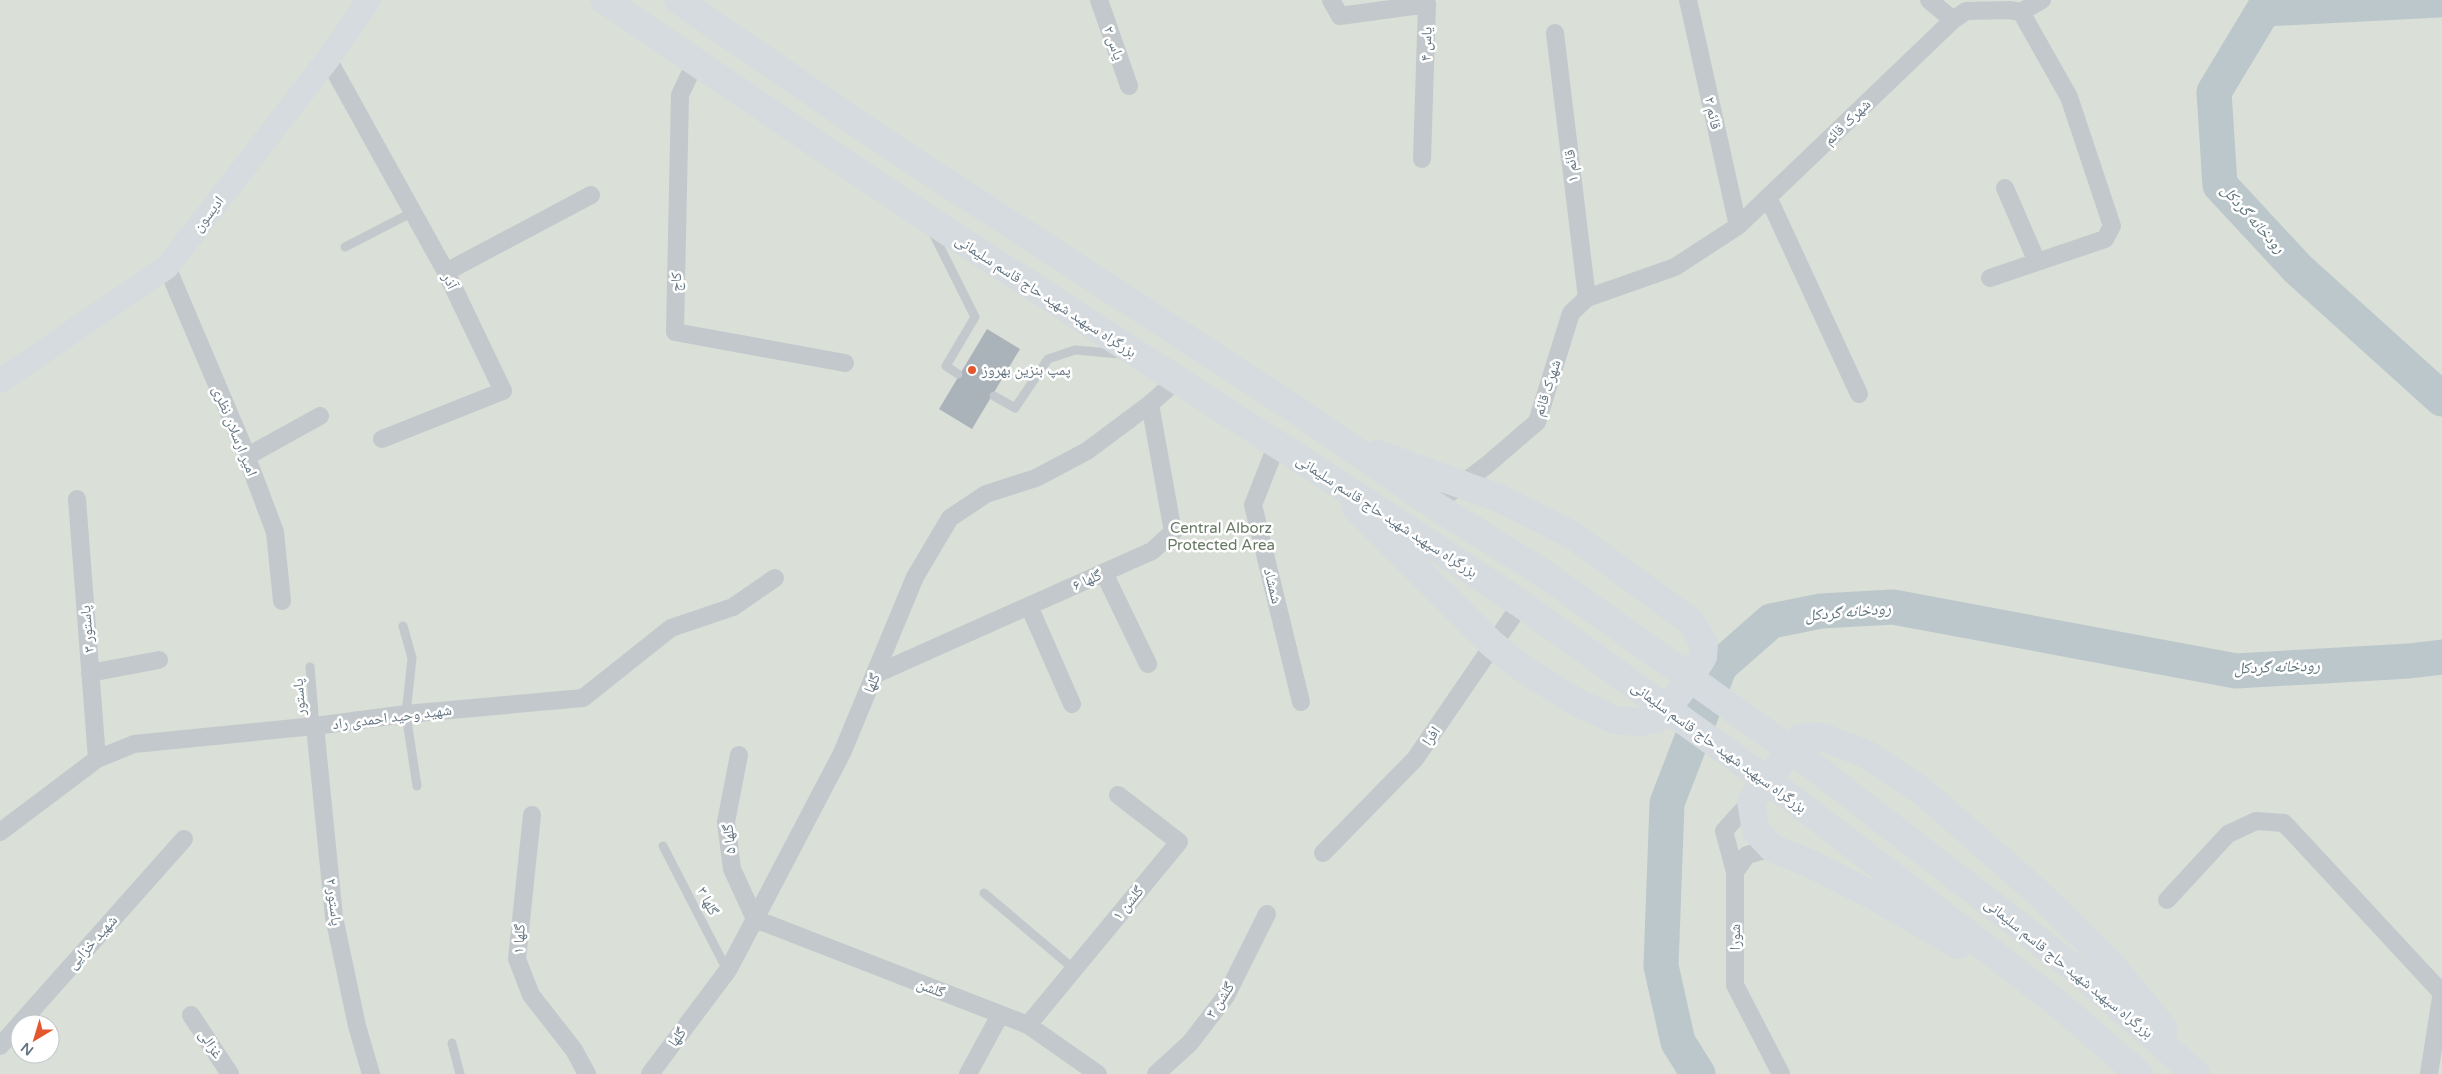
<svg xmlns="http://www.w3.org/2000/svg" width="2442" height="1074" viewBox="0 0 2442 1074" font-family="'Varela Round','Noto Naskh Arabic',sans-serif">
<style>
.green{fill:#dadfd7;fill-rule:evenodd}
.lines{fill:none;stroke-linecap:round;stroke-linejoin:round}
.river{stroke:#bbc7cb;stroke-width:35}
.building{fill:#aab3b9}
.lane{stroke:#c3c8cc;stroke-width:9}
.street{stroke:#c3c8cc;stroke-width:18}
.secondary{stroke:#d6dbdf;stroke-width:24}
.highway{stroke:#d6dbdf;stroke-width:28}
.poi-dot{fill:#e4572e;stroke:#fff;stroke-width:2}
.labels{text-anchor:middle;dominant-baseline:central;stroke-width:5;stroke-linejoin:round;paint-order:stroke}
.street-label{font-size:15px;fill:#657683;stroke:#fff}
.poi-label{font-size:15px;fill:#657683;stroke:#fff;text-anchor:start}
.park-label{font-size:15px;fill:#687a64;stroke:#fff}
.water-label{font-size:16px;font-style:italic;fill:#60757c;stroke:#fff}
</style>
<rect width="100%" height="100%" fill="#fafaf8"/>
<path class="green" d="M 0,0 L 2442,0 L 2442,1074 L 0,1074 ZM 20,1024 L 50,1024 L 50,1054 L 20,1054 Z"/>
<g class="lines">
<path class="river" d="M 2438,0 L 2264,9 L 2214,92 L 2220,185 L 2298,269 L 2442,399
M 1698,1074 L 1678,1042 L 1661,966 L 1667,803 L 1720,666 L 1771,621 L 1821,611 L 1893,607 L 2236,671 L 2409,661 L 2442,657"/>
</g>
<path class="building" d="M 987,329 L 1020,349 L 972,429 L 939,409 Z"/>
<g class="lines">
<path class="lane" d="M 932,231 L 975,317 L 946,366 L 958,374
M 345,247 L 413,212
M 994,396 L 1015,408 L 1048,359 L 1075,350 L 1120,354
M 403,626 L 412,658 L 406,714 L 417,786
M 310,667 L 315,726
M 663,846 L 727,970
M 984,893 L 1074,969
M 452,1043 L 460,1074"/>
<path class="street" d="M 1099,0 L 1129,86
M 1331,0 L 1340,16 L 1427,4 L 1422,159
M 1688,0 L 1738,226
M 1929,0 L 1953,20
M 2021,12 L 2042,0
M 1555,33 L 1587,298
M 328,59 L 446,272 L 503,391 L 382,439
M 695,63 L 680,95 L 675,332 L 845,363
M 2005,188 L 2037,262
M 1768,197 L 1859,394
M 167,267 L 240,439 L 275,532 L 282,601
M 446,272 L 591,195
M 1277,444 L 1253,505 L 1301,702
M 246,457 L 320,416
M 77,499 L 97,759
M 1434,505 L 1487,465 L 1537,422 L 1571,313 L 1587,298 L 1675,267 L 1738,226 L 1953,20 L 1966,11 L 2009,10 L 2021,12 L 2069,97 L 2112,226 L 2105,239 L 1990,278
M 1104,573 L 1148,664
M 1029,606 L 1072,704
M 90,673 L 159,660
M 876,674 L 1152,551 L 1173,532 L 1150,404
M 315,726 L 334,917 L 357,1026 L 371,1074
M 739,755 L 726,822 L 732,869 L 755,919 L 1028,1025 L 1098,1074
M 1751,801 L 1724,831 L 1735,872 L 1735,985 L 1781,1074
M 532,815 L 517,959 L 531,995 L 574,1050 L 587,1074
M 0,832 L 97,759 L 134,744 L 315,726 L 406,714 L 583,698 L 671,628 L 733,607 L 775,578
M 1323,853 L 1415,759 L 1521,604
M 1735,872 L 1747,855 L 1772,848
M 2167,900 L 2228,834 L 2256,821 L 2284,823 L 2442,993
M 191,1015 L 230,1074
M 1028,1025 L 1179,842 L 1118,795
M 0,1046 L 184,839
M 650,1074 L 728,970 L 755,919 L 842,753 L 915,577 L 950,518 L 986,494 L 1036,478 L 1087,451 L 1150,404 L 1176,381
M 968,1074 L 1000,1015
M 1156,1074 L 1190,1043 L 1226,996 L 1267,914
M 2429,1074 L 2442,991"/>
<path class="secondary" d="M 0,381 L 167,267 L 328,59 L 369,0"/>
<path class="highway" d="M 604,0 L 925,217 L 1385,514 L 1521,604 L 1794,800 L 2056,1002 L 2139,1074
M 678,0 L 895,149 L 1295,409 L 1434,505 L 1543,573 L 1817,769 L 2080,973 L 2196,1074
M 1356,508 L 1492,644 L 1522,668 L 1576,702 L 1615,720 L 1640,722 L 1659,718 L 1680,692 L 1703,657 L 1704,643 L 1690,621 L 1574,536 L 1501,499 L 1378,454
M 1958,945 L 1872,895 L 1811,864 L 1772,848 L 1756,831 L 1751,801 L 1800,738 L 1822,737 L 1866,754 L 1922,791 L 2033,888 L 2111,964 L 2164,1029"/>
</g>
<circle class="poi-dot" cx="972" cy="370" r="5"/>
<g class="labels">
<g class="street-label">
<text transform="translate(1114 43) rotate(71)">یاس ۲</text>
<text transform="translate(1426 44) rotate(-88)">یاس ۴</text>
<text transform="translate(1713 113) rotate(78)">قائم ۲</text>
<text transform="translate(1847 122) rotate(-44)">شهرک قائم</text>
<text transform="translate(1571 166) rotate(-97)">قائم ۱</text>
<text transform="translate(208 214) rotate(-52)">ادیسون</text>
<text transform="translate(450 281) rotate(64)">آذر</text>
<text transform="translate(676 282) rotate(-89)">کاج</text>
<text transform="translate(1046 296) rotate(33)">بزرگراه سپهبد شهید حاج قاسم سلیمانی</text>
<text transform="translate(1547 388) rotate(-72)">شهرک قائم</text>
<text transform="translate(235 431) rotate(68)">امیر ارسلان نظری</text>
<text transform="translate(1387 516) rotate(33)">بزرگراه سپهبد شهید حاج قاسم سلیمانی</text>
<text transform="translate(1087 580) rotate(-24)">گلها ۶</text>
<text transform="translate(1273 586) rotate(76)">شمشاد</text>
<text transform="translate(87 629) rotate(-95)">پاستور ۳</text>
<text transform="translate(872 683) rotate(-67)">گلها</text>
<text transform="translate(299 697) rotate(-94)">پاستور</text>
<text transform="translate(392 717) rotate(-7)">شهید وحید احمدی راد</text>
<text transform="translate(1431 736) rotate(-55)">افرا</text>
<text transform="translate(1719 747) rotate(36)">بزرگراه سپهبد شهید حاج قاسم سلیمانی</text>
<text transform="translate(729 839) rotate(-96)">گلها ۵</text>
<text transform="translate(708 901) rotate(63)">گلها ۳</text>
<text transform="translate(334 902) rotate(83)">پاستور ۲</text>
<text transform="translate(1128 903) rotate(-50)">گلشن ۱</text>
<text transform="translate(1735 937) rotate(-90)">شورا</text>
<text transform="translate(519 939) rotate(-86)">گلها ۱</text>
<text transform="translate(92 942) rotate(-48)">شهید خزایی</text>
<text transform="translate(2069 968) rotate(39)">بزرگراه سپهبد شهید حاج قاسم سلیمانی</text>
<text transform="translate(931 988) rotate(21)">گلشن</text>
<text transform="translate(1220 1000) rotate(-57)">گلشن ۳</text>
<text transform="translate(677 1037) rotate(-53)">گلها</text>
<text transform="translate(211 1044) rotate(57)">غزالی</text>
</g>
<g class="poi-label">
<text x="982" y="370">پمپ بنزین بهروز</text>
</g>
<g class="park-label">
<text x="1221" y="528">Central Alborz<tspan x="1221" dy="17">Protected Area</tspan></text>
</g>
<g class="water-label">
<text transform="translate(2253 219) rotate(48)">رودخانه گردکل</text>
<text transform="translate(1848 612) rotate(-5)">رودخانه گردکل</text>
<text transform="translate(2277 667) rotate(-2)">رودخانه گردکل</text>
</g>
</g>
<g transform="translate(35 1039) rotate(218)"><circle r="24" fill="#ffffff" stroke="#c1c8cd"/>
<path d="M0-4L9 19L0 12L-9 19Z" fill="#e4572e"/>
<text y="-8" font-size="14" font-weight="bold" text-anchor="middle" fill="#657683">N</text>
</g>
</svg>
